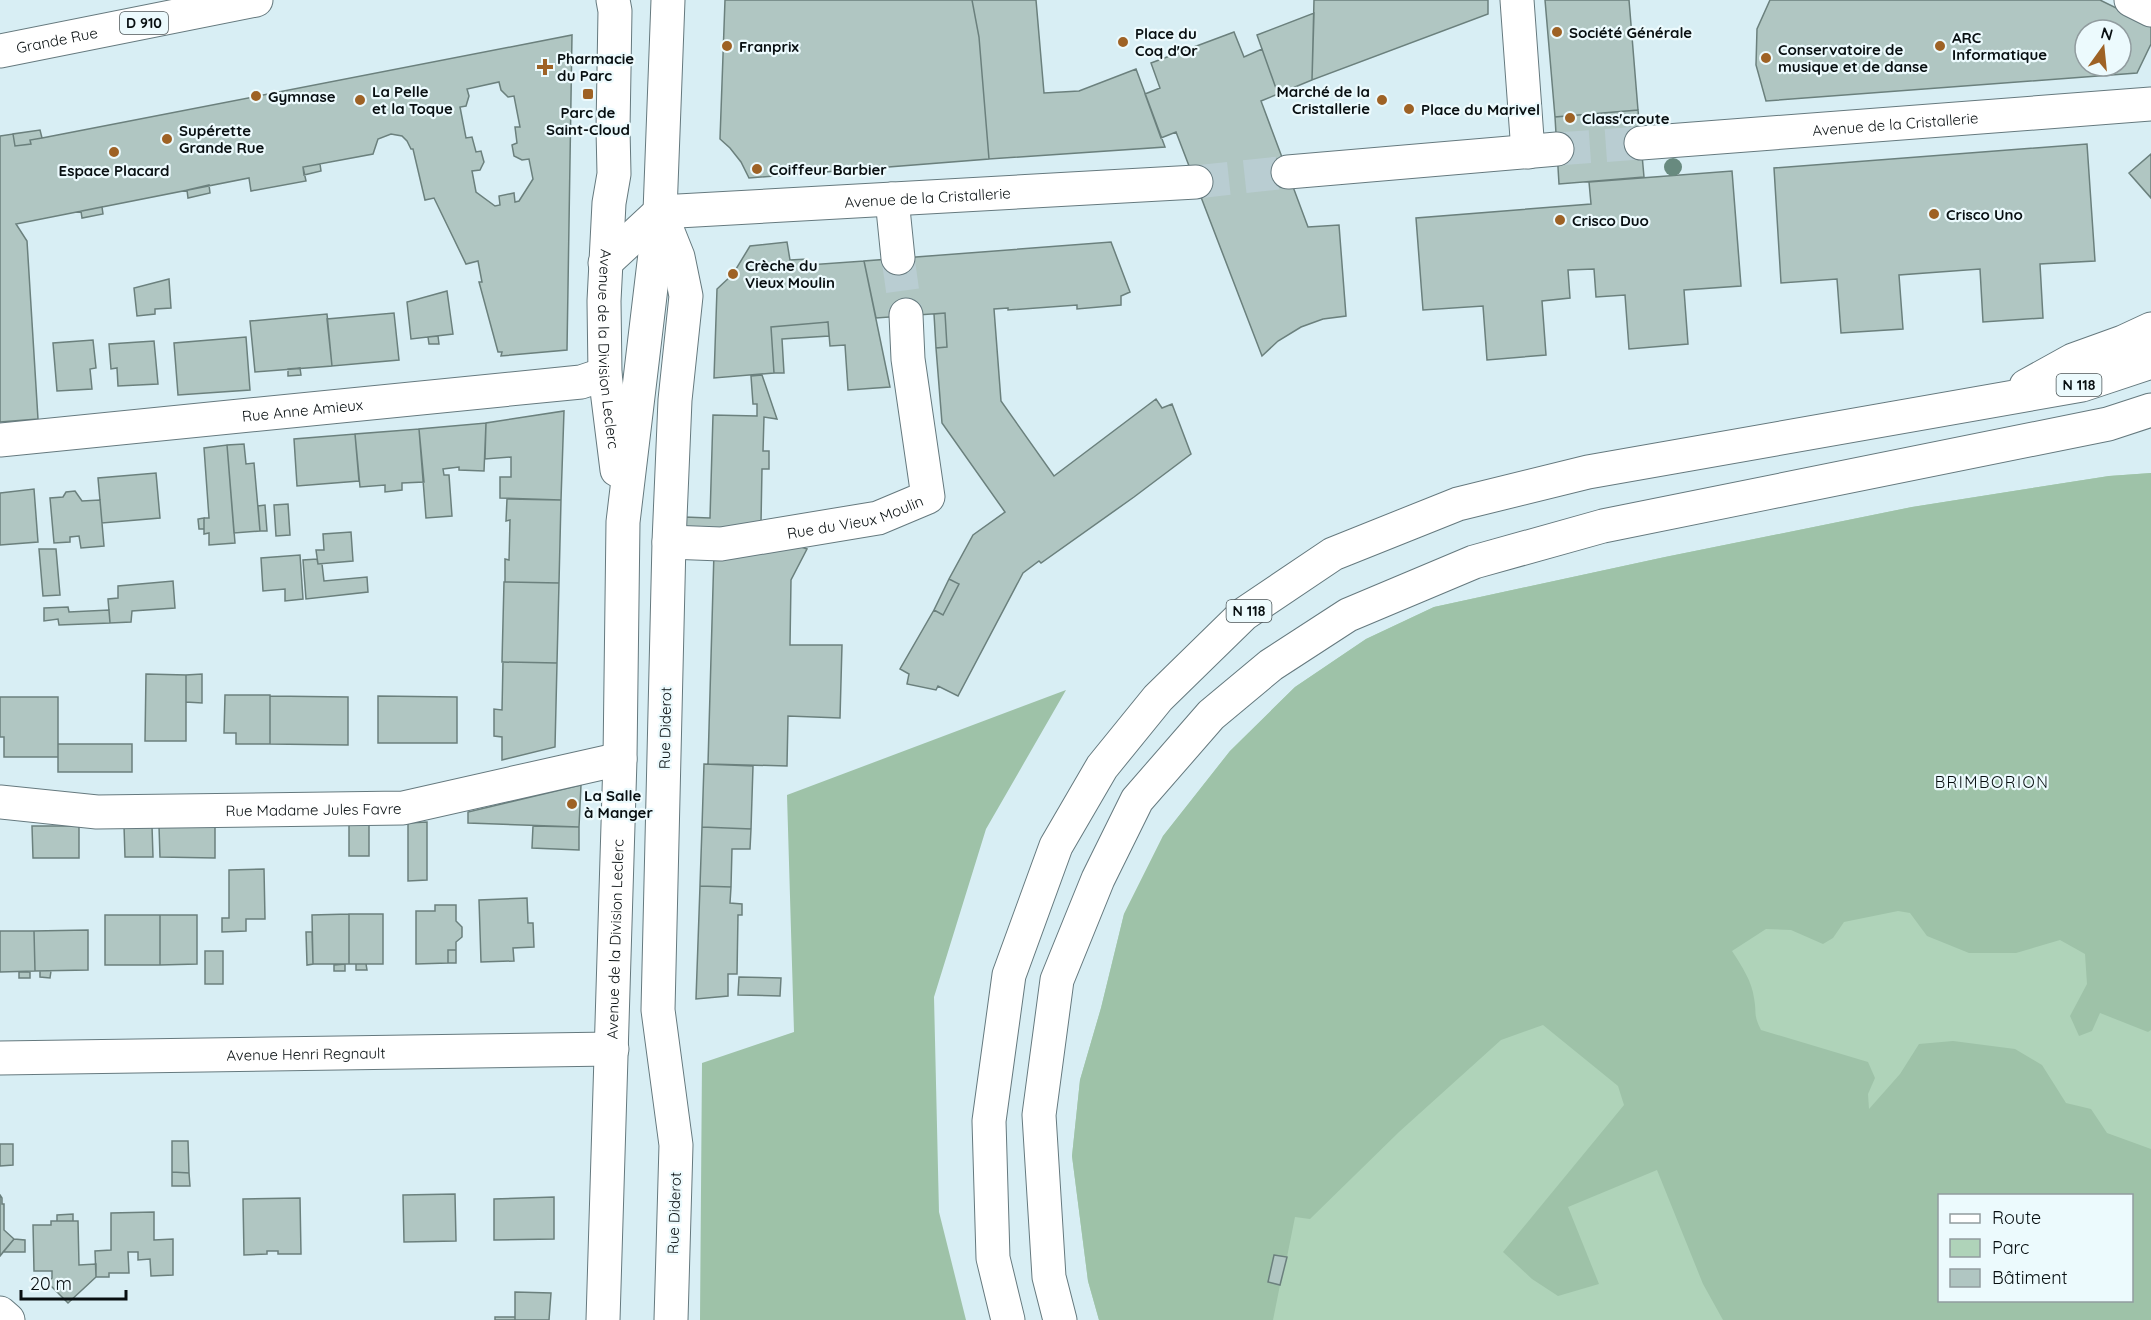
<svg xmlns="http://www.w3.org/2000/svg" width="2151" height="1320" viewBox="0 0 2151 1320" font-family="Quicksand,sans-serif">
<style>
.green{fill:#afd3b9;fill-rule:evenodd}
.forest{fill:#9ec2a8;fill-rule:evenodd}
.building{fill:#b0c6c2;stroke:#6b807d;stroke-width:1.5;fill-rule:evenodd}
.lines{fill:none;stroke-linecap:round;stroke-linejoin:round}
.minor-tunnel{stroke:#b9cdd2;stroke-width:33;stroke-dasharray:33 16;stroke-linecap:butt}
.minor-casing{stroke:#65797e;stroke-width:35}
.major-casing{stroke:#65797e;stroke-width:35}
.highway-casing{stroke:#65797e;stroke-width:35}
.minor{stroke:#fff;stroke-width:33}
.major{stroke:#fff;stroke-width:33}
.highway{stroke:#fff;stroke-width:33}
.tree{fill:#688a7f}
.poi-dot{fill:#9e6225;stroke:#ecfafd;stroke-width:2}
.labels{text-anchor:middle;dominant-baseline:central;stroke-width:4.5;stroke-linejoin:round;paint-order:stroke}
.shield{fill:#ecfafd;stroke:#4c5658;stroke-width:1.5}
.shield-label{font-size:14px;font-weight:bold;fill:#080f11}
.poi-label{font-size:15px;font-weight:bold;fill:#080f11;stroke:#ecfafd;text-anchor:start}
.street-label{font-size:15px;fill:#080f11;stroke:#ecfafd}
.neighbourhood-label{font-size:16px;letter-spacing:1.5px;fill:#080f11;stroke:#ecfafd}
</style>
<rect width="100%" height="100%" fill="#d8eef4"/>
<path class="green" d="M 2151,473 L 2151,1320 L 1099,1320 L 1088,1281 L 1072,1156 L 1080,1080 L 1101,1008 L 1124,914 L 1163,836 L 1230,751 L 1295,687 L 1366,639 L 1434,607 L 1665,557 L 1912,507 L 2109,476 ZM 1940,1196 L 2132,1196 L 2132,1300 L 1940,1300 Z"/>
<path class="forest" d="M 2151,473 L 2151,1030 L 2148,1032 L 2100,1013 L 2092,1031 L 2079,1036 L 2070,1016 L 2087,984 L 2085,954 L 2060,940 L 2016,953 L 1969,953 L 1927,936 L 1910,913 L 1898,911 L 1844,922 L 1833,938 L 1823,944 L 1791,930 L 1766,929 L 1732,951 C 1741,965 1752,981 1754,998 C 1757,1014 1753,1014 1761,1030 L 1868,1062 L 1875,1078 L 1868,1094 L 1869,1109 L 1900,1074 L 1919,1044 L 1953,1041 L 2015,1049 L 2042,1065 L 2066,1103 L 2091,1109 L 2107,1133 L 2151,1149 L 2151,1320 L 1723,1320 L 1703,1284 L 1657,1170 L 1568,1207 L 1599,1284 L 1558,1296 L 1532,1279 L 1503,1252 L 1624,1105 L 1618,1086 L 1543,1025 L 1501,1040 L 1399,1132 L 1310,1219 L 1295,1217 L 1287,1257 L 1268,1282 L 1280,1285 L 1273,1320 L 1099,1320 L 1088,1281 L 1072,1156 L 1080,1080 L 1101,1008 L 1124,914 L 1163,836 L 1230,751 L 1295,687 L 1366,639 L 1434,607 L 1665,557 L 1912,507 L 2109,476 ZM 1940,1196 L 2132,1196 L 2132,1300 L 1940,1300 Z
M 1066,690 L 986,829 L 934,997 L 939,1212 L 966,1320 L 700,1320 L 702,1063 L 794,1032 L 787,795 Z"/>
<path class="building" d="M 725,0 L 972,0 L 979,37 L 989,159 L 749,178 L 741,162 L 730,148 L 720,139 Z
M 972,0 L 1036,0 L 1044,93 L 1079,91 L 1136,69 L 1165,147 L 989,159 L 979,37 Z
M 1314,0 L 1488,0 L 1488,14 L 1312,80 Z
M 1545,0 L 1629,0 L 1638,110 L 1555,117 Z
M 1770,0 L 2100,0 L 2151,25 L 2151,44 L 2137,73 L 1766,101 L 1756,65 L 1757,29 ZM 2085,30 L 2121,30 L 2121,66 L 2085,66 Z
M 1314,13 L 1312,80 L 1278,94 L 1257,35 Z
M 1234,32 L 1244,57 L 1262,49 L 1278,94 L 1261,101 L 1308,227 L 1339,225 L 1346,316 L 1323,319 L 1301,327 L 1278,341 L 1262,356 L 1176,132 L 1161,138 L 1145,94 L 1160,88 L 1151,63 Z
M 572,35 L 567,350 L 501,356 L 502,352 L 498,352 L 479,282 L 482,282 L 478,261 L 466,264 L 434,198 L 425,200 L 413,149 L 411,149 L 407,141 L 402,136 L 391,134 L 378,139 L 373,154 L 303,167 L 306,181 L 251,191 L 249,178 L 16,224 L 27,241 L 38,419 L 0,422 L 0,136 L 13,134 L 15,146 L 31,144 L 30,140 L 42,138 ZM 499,82 L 501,90 L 508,97 L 514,96 L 520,127 L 515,127 L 517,143 L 512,145 L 514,156 L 522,160 L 529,159 L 533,179 L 519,201 L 515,202 L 514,193 L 499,196 L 500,205 L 495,206 L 476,192 L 472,171 L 480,170 L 484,162 L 481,151 L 476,152 L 472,137 L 466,138 L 460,107 L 466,106 L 469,96 L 467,89 Z
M 1638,110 L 1644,177 L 1559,184 L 1555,117 Z
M 40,130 L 42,138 L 30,140 L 31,144 L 15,146 L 13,134 Z
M 2087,144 L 2095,261 L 2040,264 L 2043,318 L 1983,322 L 1980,269 L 1899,275 L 1903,329 L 1841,333 L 1837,279 L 1781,283 L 1774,168 Z
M 2151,154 L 2151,198 L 2129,173 Z
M 320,164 L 321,171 L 304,175 L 303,167 Z
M 1732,171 L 1741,286 L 1684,290 L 1688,344 L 1629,349 L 1625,295 L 1596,297 L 1594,269 L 1568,270 L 1570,298 L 1542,301 L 1546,355 L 1487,360 L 1483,306 L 1423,310 L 1416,218 L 1591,204 L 1589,182 Z
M 209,185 L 210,193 L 188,198 L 187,190 Z
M 102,207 L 103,214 L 82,218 L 81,211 Z
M 787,242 L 790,260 L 807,259 L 808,265 L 864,261 L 890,387 L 848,390 L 845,345 L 830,346 L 828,322 L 771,327 L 774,373 L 714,378 L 717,289 L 733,274 L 750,246 Z
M 1111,242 L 1130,292 L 1121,296 L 1121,305 L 1077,309 L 1077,305 L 1008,310 L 1008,308 L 994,309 L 1001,401 L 1054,476 L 1156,399 L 1162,408 L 1172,404 L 1191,454 L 1134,497 L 1041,563 L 1039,561 L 1023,573 L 958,696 L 938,686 L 936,690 L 907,684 L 909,674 L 900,669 L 934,610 L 943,615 L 959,584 L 949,579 L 973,535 L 1005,512 L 942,423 L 936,348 L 947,347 L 945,313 L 876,318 L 864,261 Z
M 169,279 L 171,308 L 155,309 L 155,314 L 137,316 L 134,288 Z
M 447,291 L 453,334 L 411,339 L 407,302 Z
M 394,313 L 399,360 L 332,366 L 327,319 Z
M 945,313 L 947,347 L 936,348 L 934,314 Z
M 327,314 L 332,366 L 255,372 L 250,321 Z
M 828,322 L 829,336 L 782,339 L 784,373 L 774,373 L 771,327 Z
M 438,336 L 439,344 L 429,344 L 428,337 Z
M 246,337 L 250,390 L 178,395 L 174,343 Z
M 93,340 L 96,368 L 90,369 L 92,389 L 57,391 L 53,343 Z
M 154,341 L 158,384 L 118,386 L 117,368 L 111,369 L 109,344 Z
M 300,368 L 301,375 L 288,376 L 288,369 Z
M 762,375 L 777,419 L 764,417 L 763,451 L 769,451 L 769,469 L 762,469 L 761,523 L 685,535 L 685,517 L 710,518 L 713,415 L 757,416 L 757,404 L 753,404 L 751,376 Z
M 564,411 L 561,500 L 500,498 L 500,477 L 511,477 L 511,457 L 485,459 L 486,423 Z
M 486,423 L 484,471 L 459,470 L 459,467 L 443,469 L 444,475 L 449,475 L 452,516 L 426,518 L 419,429 Z
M 419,429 L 424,482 L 402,483 L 402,490 L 385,492 L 385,485 L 360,487 L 355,434 Z
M 355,434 L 359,481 L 297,486 L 294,439 Z
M 244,444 L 246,464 L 254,463 L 260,531 L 234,533 L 227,445 Z
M 227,445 L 235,543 L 209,545 L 209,533 L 204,534 L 204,518 L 209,518 L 204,448 Z
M 156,473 L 160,518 L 102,523 L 98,478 Z
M 34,489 L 38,542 L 0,545 L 0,493 Z
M 75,491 L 82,501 L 100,500 L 104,546 L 81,548 L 79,536 L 70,537 L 70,542 L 54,543 L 50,498 L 63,497 L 66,492 Z
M 507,499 L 561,500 L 559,583 L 505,582 L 505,559 L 509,560 L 510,520 L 506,521 Z
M 288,504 L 290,535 L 276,536 L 274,505 Z
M 265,505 L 267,531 L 260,531 L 258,506 Z
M 204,518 L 204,529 L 199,529 L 198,519 Z
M 351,532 L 353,561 L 318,564 L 316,550 L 324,550 L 323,534 Z
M 793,544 L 807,549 L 791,580 L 790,645 L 842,645 L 840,718 L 788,716 L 787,766 L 708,764 L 714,552 Z
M 39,549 L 56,549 L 60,595 L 43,596 Z
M 300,555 L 303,599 L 285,601 L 285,589 L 263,591 L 261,558 Z
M 317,559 L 318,564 L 322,564 L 324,581 L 367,577 L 368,592 L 306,599 L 303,560 Z
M 949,579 L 959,584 L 943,615 L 934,610 Z
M 173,581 L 175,608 L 132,611 L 131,622 L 110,623 L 108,599 L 118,598 L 118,586 Z
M 504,582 L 559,583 L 557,663 L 502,662 Z
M 68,607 L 69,612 L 109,610 L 110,623 L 59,625 L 58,619 L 44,621 L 44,608 Z
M 503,662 L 557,663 L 555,747 L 502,760 L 502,737 L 494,736 L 494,709 L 502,710 Z
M 146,674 L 186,675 L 186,741 L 145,741 Z
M 202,674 L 202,703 L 186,702 L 186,675 Z
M 225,695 L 270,695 L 270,744 L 236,744 L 236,733 L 224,733 Z
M 270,696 L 348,697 L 348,745 L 270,744 Z
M 378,696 L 457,697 L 457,743 L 378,743 Z
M 0,697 L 58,697 L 58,757 L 4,757 L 4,737 L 0,737 Z
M 58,744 L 132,744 L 132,772 L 58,772 Z
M 704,764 L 753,766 L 751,829 L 702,827 Z
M 581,785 L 579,827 L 468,823 L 468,812 Z
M 427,822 L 427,880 L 408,881 L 408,823 Z
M 349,824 L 369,824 L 369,856 L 349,856 Z
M 215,825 L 215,858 L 160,857 L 159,826 Z
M 32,826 L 79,826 L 79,858 L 33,858 Z
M 124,826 L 152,826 L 153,857 L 125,857 Z
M 533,826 L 579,827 L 579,850 L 532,848 Z
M 702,827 L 751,829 L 750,849 L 732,849 L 731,887 L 700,886 Z
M 264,869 L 265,919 L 246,919 L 246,931 L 222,932 L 222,918 L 229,918 L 229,870 Z
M 700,886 L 731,887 L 730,903 L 742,904 L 742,915 L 738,915 L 737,974 L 728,974 L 728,996 L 696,999 Z
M 527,898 L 528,923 L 533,923 L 534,947 L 513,948 L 514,961 L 481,962 L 479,900 Z
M 435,905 L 456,905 L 456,921 L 462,927 L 462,937 L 456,942 L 456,950 L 448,950 L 448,963 L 416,964 L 416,911 L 435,911 Z
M 349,914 L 383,914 L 383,964 L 349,964 Z
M 349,914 L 349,964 L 313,964 L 312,915 Z
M 105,915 L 160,915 L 160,965 L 105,965 Z
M 160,915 L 197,915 L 197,964 L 160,965 Z
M 88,930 L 88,970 L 35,971 L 34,931 Z
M 0,931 L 34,931 L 35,971 L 0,972 Z
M 306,932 L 312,932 L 313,964 L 307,965 Z
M 448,950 L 456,950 L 456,963 L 448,963 Z
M 205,951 L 223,951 L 223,984 L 205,984 Z
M 345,964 L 345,971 L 334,971 L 334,965 Z
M 356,964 L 366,964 L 367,970 L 356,970 Z
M 40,971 L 51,971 L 50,978 L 40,977 Z
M 19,972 L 30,972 L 30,978 L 19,978 Z
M 739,977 L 781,978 L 780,996 L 738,995 Z
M 172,1141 L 188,1141 L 189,1173 L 172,1172 Z
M 0,1144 L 13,1144 L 13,1165 L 0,1166 Z
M 172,1172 L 189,1173 L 190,1186 L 172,1186 Z
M 455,1194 L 456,1241 L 404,1242 L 403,1195 Z
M 0,1195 L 2,1198 L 2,1204 L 4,1204 L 4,1230 L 14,1239 L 0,1256 Z
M 554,1197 L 554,1239 L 494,1240 L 494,1199 Z
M 300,1198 L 301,1254 L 278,1254 L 278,1251 L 267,1251 L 267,1254 L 244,1255 L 243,1199 Z
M 154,1212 L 154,1240 L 173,1239 L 173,1275 L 151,1276 L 150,1259 L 138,1260 L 138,1252 L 128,1252 L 129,1273 L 109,1273 L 109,1277 L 96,1277 L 95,1251 L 111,1250 L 111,1213 Z
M 73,1214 L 73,1221 L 57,1221 L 57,1215 Z
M 51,1221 L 78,1221 L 79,1265 L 96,1264 L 96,1277 L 68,1303 L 48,1283 L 52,1278 L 52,1271 L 34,1271 L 33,1225 L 51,1225 Z
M 14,1239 L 25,1240 L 25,1252 L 3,1252 Z
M 1274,1255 L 1287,1257 L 1280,1285 L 1268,1282 Z
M 515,1292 L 551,1293 L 549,1320 L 515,1320 Z
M 495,1317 L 515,1317 L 515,1320 L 495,1320 Z"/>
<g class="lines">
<path class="minor-tunnel" d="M 1557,149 L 1641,143
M 1196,182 L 1288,172
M 898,258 L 906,315"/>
<g class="minor-casing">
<g id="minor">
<path d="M 1517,0 L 1528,152"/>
<path d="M 2131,0 L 2151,10"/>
<path id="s1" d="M 1641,143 L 2151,104"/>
<path d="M 1288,172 L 1557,149"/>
<path d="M 892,199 L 898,258"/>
<path d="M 660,212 L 678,257 L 686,296 L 675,400 L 669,542 L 658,1010 L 676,1145 L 671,1320"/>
<path id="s2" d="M 660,212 L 1196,182"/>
<path d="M 605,263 L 660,212"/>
<path id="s3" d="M 0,440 L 581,382 L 605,374"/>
<path id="s4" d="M 669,542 L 721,544 L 878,518 L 928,497 L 908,359 L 906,315"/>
<path id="s5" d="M 0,802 L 97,812 L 403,808 L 620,759"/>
<path id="s6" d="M 0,1058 L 612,1049"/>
<path d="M 0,1313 L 8,1320"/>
</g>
</g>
<g class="major-casing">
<g id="major">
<path id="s7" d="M 613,0 L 615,11 L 613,129 L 614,174 L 609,203 L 604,301 L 605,374 L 617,470"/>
<path id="s8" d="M 0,51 L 256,0"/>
<path id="s9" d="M 603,1320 L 620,759 L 623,522 L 660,212 L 668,0"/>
</g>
</g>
<g class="highway-casing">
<path id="highway" d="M 2026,386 L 2073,360 L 2123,342 L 2151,329
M 1008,1320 L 993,1258 L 989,1121 L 1009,975 L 1056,846 L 1102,767 L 1158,698 L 1244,614 L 1333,554 L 1458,504 L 1588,472 L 2082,385 L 2151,362
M 1060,1320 L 1049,1277 L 1039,1115 L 1057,980 L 1098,879 L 1137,800 L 1211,715 L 1271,665 L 1348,615 L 1474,562 L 1603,526 L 2108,424 L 2151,410"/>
</g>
<use href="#minor" class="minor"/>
<use href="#major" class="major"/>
<use href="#highway" class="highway"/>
</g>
<circle class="tree" cx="1673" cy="167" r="9"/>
<g class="poi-dot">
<circle cx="1557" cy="32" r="6"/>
<circle cx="1123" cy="42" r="6"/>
<circle cx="727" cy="46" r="6"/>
<circle cx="1940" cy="46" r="6"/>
<circle cx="1766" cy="58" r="6"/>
<path d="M542 58h6v6h6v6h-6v6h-6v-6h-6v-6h6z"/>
<rect x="582" y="88" width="12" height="12" rx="3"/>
<circle cx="256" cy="96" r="6"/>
<circle cx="360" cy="100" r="6"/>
<circle cx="1382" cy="100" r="6"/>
<circle cx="1409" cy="109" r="6"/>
<circle cx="1570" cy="118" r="6"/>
<circle cx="167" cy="139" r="6"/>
<circle cx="114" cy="152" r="6"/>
<circle cx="757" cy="169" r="6"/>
<circle cx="1934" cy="214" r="6"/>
<circle cx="1560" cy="220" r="6"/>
<circle cx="733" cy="274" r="6"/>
<circle cx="572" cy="804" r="6"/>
</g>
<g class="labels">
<g class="shield">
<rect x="120" y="12" width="48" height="22" rx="4.5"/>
<rect x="2056.5" y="374" width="45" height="22" rx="4.5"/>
<rect x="1226.5" y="600" width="45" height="22" rx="4.5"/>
</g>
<g class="shield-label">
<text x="144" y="23">D 910</text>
<text x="2079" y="385">N 118</text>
<text x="1249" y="611">N 118</text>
</g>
<g class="poi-label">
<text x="1569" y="32">Société Générale</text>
<text x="1135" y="33">Place du<tspan x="1135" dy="17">Coq d'Or</tspan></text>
<text x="1952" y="37">ARC<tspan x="1952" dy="17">Informatique</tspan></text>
<text x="739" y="46">Franprix</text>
<text x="1778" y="49">Conservatoire de<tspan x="1778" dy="17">musique et de danse</tspan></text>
<text x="557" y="58">Pharmacie<tspan x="557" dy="17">du Parc</tspan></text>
<text x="372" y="91">La Pelle<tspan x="372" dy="17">et la Toque</tspan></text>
<text x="1370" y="91" text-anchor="end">Marché de la<tspan x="1370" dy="17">Cristallerie</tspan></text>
<text x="268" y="96">Gymnase</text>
<text x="1421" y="109">Place du Marivel</text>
<text x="588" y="112" text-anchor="middle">Parc de<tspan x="588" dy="17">Saint-Cloud</tspan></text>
<text x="1582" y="118">Class'croute</text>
<text x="179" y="130">Supérette<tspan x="179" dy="17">Grande Rue</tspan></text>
<text x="769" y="169">Coiffeur Barbier</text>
<text x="114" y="170" text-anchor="middle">Espace Placard</text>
<text x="1946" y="214">Crisco Uno</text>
<text x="1572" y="220">Crisco Duo</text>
<text x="745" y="265">Crèche du<tspan x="745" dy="17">Vieux Moulin</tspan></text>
<text x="584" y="795">La Salle<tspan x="584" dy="17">à Manger</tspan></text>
</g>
<g class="street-label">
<text stroke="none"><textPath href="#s8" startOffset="58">Grande Rue</textPath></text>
<text stroke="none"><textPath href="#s1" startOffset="255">Avenue de la Cristallerie</textPath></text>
<text stroke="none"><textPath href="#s2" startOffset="268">Avenue de la Cristallerie</textPath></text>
<text stroke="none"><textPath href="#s7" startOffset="350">Avenue de la Division Leclerc</textPath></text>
<text stroke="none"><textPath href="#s3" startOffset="304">Rue Anne Amieux</textPath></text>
<text stroke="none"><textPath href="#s4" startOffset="189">Rue du Vieux Moulin</textPath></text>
<text transform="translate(665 728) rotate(-89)">Rue Diderot</text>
<text stroke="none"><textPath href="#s5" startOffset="314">Rue Madame Jules Favre</textPath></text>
<text stroke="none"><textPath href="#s9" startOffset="381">Avenue de la Division Leclerc</textPath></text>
<text stroke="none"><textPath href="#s6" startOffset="306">Avenue Henri Regnault</textPath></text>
<text transform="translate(674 1213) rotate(-88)">Rue Diderot</text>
</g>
<g class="neighbourhood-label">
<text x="1992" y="782">BRIMBORION</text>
</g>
</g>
<rect x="1938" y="1194" width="195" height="108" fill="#ecfafd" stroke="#919c9f" stroke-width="1.5"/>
<rect x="1950" y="1214" width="30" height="9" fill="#ffffff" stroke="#919c9f" stroke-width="1.5"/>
<text x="1992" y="1224" font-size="18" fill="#080f11">Route</text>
<rect x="1950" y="1239" width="30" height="18" fill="#afd3b9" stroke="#919c9f" stroke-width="1.5"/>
<text x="1992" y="1254" font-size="18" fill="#080f11">Parc</text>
<rect x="1950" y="1269" width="30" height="18" fill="#b0c6c2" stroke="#919c9f" stroke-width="1.5"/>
<text x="1992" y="1284" font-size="18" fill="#080f11">Bâtiment</text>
<g transform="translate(2103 48) rotate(15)"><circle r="28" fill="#ecfafd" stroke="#919c9f" stroke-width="1.5"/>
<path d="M0-4.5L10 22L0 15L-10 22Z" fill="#9e6225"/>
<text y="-9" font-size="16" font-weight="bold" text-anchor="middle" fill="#080f11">N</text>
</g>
<path d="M21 1290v9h105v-9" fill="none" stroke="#080f11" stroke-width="3"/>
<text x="30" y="1290" font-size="18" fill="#080f11" stroke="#ecfafd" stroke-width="4.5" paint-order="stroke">20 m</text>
</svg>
